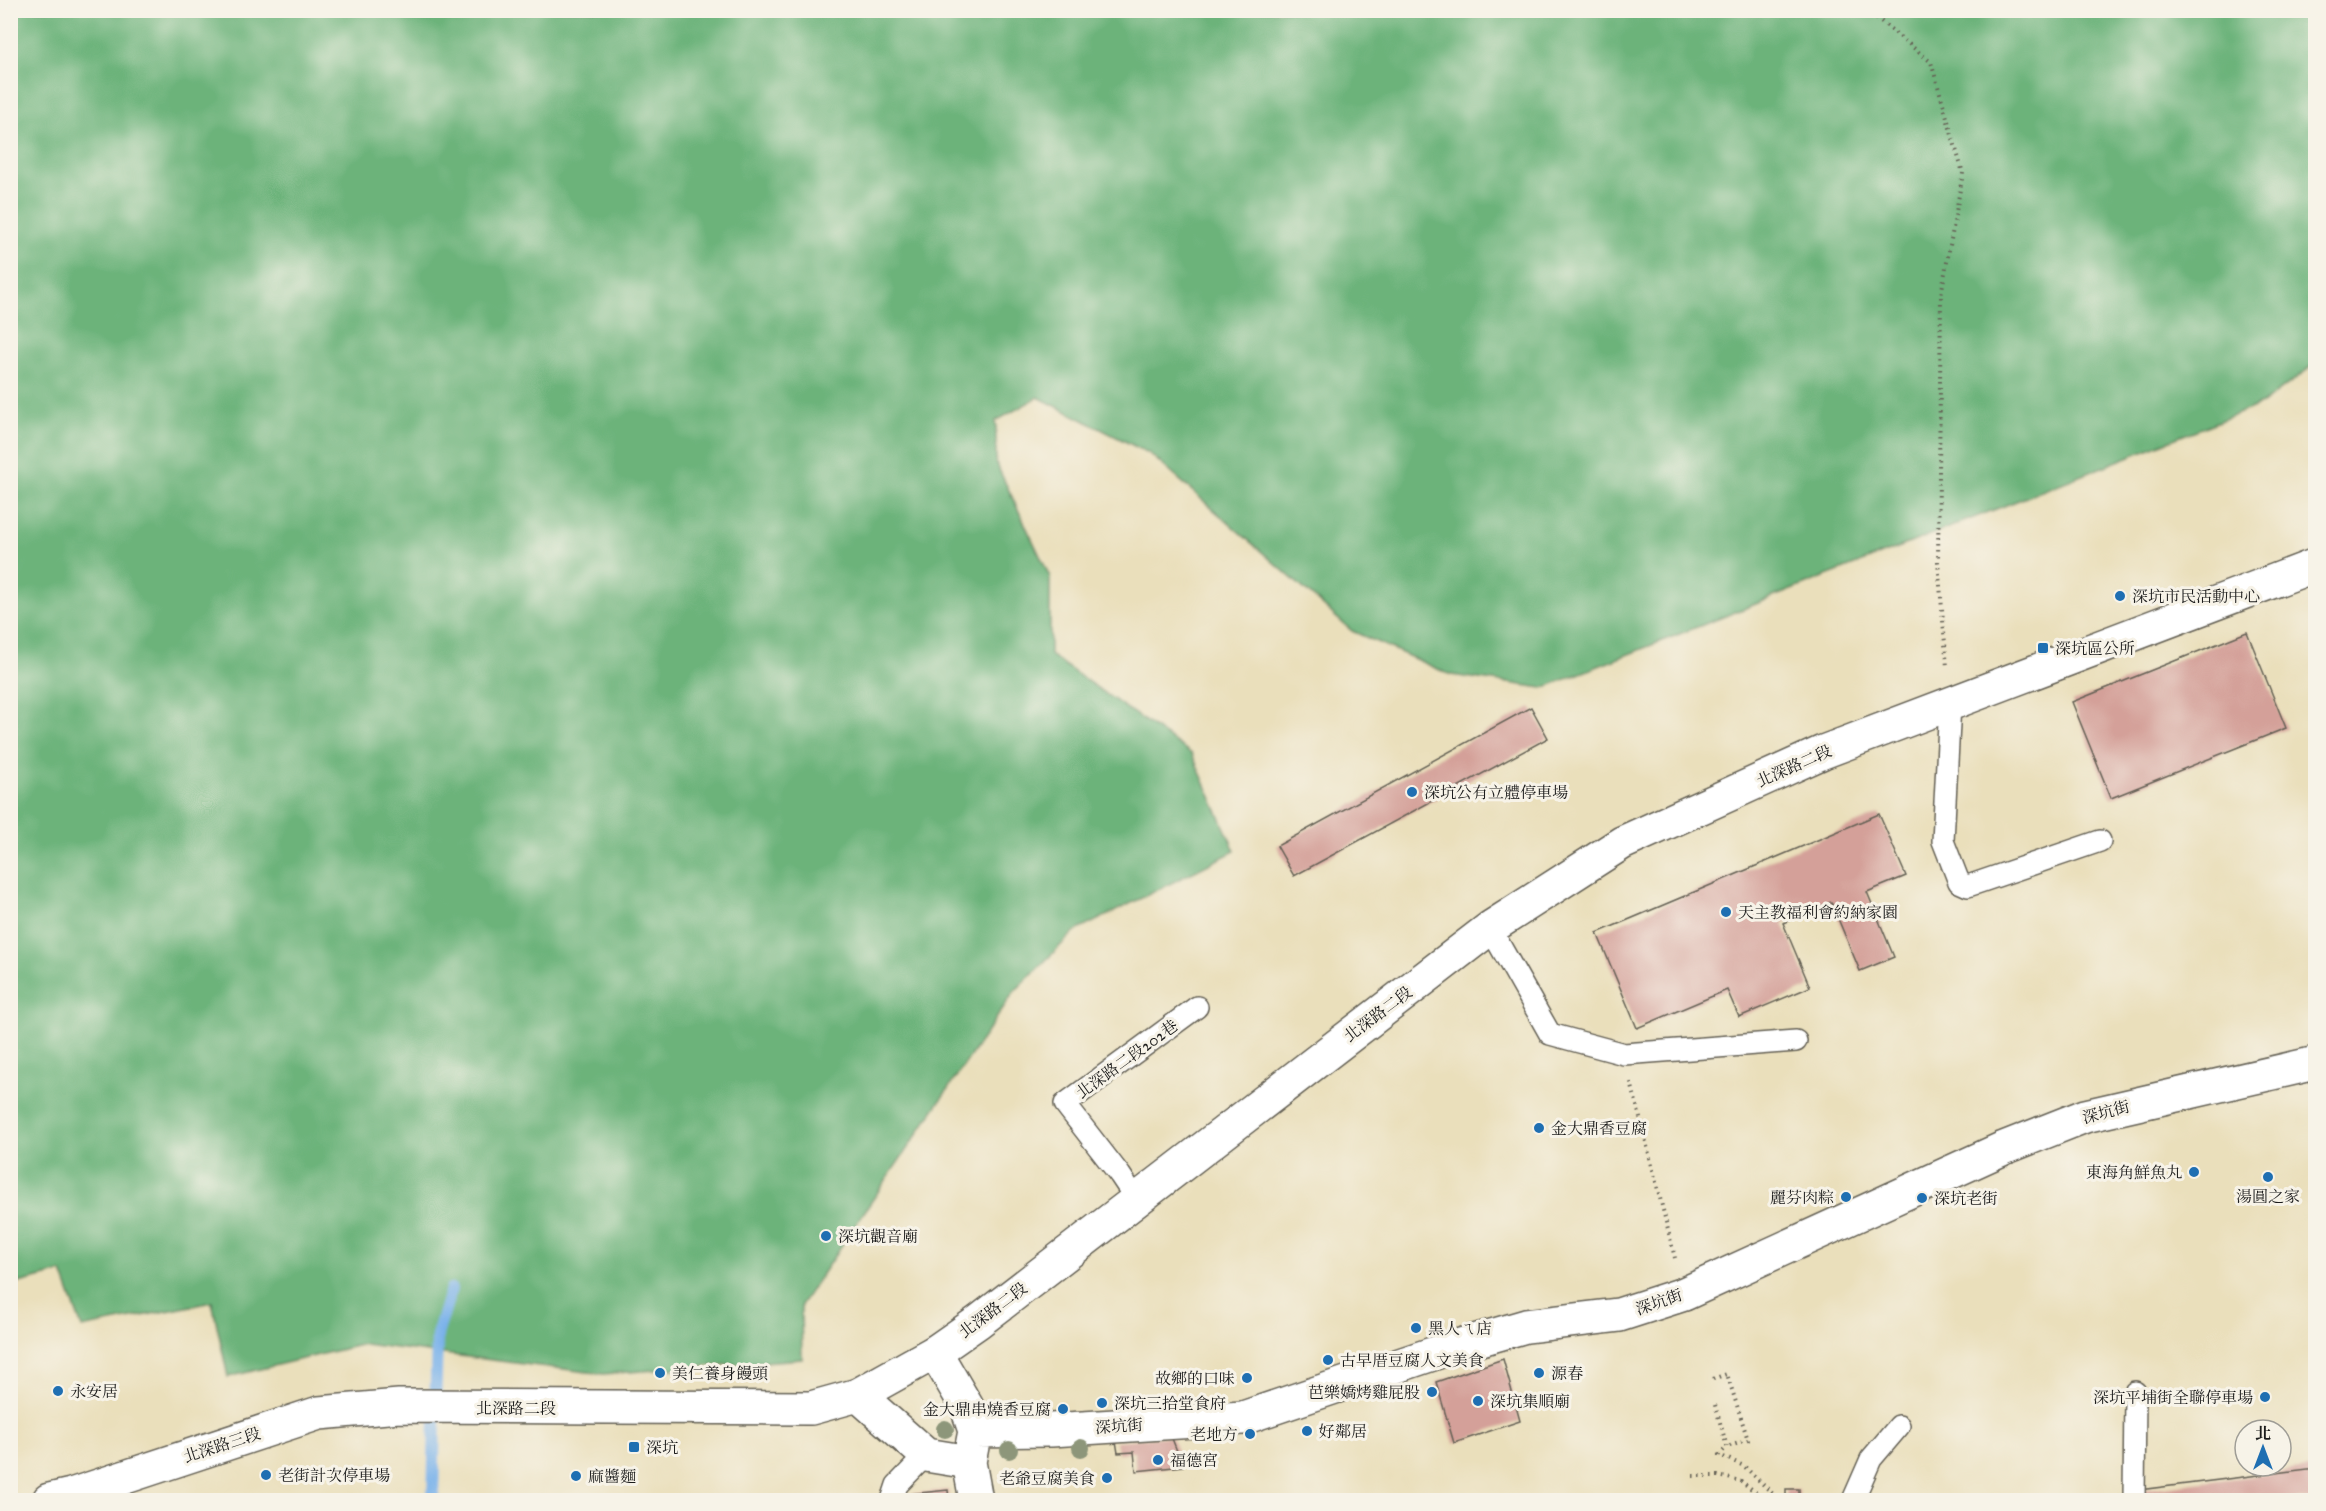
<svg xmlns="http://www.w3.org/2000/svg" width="2326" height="1511" viewBox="0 0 2326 1511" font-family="'IM FELL Great Primer','Noto Serif TC',serif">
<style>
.forest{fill:#6cb37a;stroke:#44684b;stroke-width:1.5}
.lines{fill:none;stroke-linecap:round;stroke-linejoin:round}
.stream{stroke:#7ab2ea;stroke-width:12}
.building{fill:#d4a099}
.lane-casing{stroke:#646054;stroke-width:24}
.street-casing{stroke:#646054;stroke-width:36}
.secondary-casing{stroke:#646054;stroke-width:36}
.path{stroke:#646054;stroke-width:4;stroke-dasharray:1.5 4.5;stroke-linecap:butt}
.lane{stroke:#fff;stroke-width:21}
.street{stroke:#fff;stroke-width:33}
.secondary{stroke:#fff;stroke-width:33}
.tree{fill:#8d967a}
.poi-dot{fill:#1f6fb2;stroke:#f7f3e8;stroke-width:2}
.labels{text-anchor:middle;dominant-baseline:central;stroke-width:6;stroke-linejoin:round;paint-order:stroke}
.poi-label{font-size:16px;fill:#1c1c1c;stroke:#f7f3e8;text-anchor:start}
.street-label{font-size:16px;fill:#1c1c1c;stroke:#f7f3e8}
</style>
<rect width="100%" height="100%" fill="#f7f3e8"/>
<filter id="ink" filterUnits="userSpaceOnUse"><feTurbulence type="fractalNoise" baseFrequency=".0167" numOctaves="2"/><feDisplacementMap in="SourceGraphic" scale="12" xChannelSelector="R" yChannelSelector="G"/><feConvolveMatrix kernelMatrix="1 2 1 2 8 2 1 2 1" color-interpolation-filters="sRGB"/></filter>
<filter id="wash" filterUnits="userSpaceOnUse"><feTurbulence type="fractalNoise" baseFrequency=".008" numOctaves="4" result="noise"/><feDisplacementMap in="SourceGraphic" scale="24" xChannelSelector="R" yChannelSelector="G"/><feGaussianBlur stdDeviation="1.35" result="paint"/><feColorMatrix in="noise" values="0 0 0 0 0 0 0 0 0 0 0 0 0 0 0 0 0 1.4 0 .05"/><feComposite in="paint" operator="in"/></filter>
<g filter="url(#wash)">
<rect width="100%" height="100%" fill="#eadfbb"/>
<path class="forest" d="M 11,10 L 2315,11 L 2315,364 L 2262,404 L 1543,688 L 1451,675 L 1352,631 L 1150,454 L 1038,397 L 996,421 L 996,463 L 1050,577 L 1050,655 L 1192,754 L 1235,851 L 1074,932 L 1014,992 L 801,1305 L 802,1359 L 603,1374 L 364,1344 L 228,1377 L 212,1302 L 82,1328 L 62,1272 L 11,1285 Z"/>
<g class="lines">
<path class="stream" d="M 433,1500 L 437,1335 L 451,1289"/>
</g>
<g id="blocks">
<path class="building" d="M 2247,632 L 2286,728 L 2111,798 L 2072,702 Z
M 1531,707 L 1548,738 L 1294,876 L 1277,846 Z
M 1879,814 L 1906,876 L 1867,892 L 1894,957 L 1860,971 L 1831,902 L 1783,923 L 1810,987 L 1739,1017 L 1727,990 L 1637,1028 L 1597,933 Z
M 1503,1359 L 1520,1421 L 1454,1443 L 1436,1382 Z
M 1171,1436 L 1183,1466 L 1136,1471 L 1134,1452 L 1118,1453 L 1116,1441 Z
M 2316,1468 L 2316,1500 L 2140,1500 L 2139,1490 Z
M 1786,1489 L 1799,1489 L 1799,1500 L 1786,1500 Z
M 948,1490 L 949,1500 L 901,1500 L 900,1495 Z"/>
</g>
</g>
<g filter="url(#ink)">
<use href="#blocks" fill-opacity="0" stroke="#646054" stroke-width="1.5"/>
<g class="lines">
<g class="lane-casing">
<path id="lane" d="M 1950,704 L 1943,841 L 1959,882 L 1968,886 L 2100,841
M 1490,928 L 1550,1034 L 1624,1054 L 1796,1041
M 1136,1199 L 1120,1175 L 1065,1104 L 1197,1007
M 892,1500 L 897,1485 L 926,1455
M 1853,1500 L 1871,1459 L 1899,1426
M 2134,1500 L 2135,1392"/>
</g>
<g class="street-casing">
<path id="street" d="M 858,1395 L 926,1455 L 969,1462 L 975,1431 L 967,1407 L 935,1352
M 975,1431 L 1051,1430 L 1243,1418 L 1450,1348 L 1526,1326 L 1619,1315 L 1684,1294 L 2004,1148 L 2085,1116 L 2316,1063
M 969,1462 L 976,1500"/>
</g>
<g class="secondary-casing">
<path id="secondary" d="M 49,1500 L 71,1495 L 319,1413 L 399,1406 L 811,1408 L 858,1395 L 935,1352 L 978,1322 L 1490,928 L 1622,843 L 1823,752 L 2316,565"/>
</g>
<path class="path" d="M 1867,10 L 1931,62 L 1963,173 L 1941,295 L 1938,562 L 1947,667
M 1631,1082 L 1675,1258
M 1713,1379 L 1727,1374 L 1748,1440 L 1727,1447
M 1715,1405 L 1727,1447 L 1719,1455 L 1744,1466 L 1774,1495 L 1773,1500
M 1693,1476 L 1718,1476 L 1741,1481 L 1766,1500"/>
<use href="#lane" class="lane"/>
<use href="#street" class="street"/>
<use href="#secondary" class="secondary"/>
</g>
<g class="tree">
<circle cx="945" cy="1429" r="9"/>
<circle cx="1081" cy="1448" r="9"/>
<circle cx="1009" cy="1450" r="9"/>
</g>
</g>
<g class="poi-dot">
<circle cx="2120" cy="596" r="6"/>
<rect x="2037" y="642" width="12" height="12" rx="3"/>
<circle cx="1412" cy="792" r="6"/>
<circle cx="1726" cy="912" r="6"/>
<circle cx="1539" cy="1128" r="6"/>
<circle cx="2194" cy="1172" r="6"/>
<circle cx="2268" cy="1177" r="6"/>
<circle cx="1846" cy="1197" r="6"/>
<circle cx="1922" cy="1198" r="6"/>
<circle cx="826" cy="1236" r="6"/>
<circle cx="1416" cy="1328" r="6"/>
<circle cx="1328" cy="1360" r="6"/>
<circle cx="660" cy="1373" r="6"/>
<circle cx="1539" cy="1373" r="6"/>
<circle cx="1247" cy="1378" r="6"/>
<circle cx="58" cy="1391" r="6"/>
<circle cx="1432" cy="1392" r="6"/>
<circle cx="2265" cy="1397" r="6"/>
<circle cx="1478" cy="1401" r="6"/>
<circle cx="1102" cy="1403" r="6"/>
<circle cx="1063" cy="1409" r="6"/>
<circle cx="1307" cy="1431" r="6"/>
<circle cx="1250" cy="1434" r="6"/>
<rect x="628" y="1441" width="12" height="12" rx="3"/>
<circle cx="1158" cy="1460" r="6"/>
<circle cx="266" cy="1475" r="6"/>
<circle cx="576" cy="1476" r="6"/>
<circle cx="1107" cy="1478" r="6"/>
</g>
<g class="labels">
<g class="poi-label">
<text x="2132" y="596">深坑市民活動中心</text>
<text x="2055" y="648">深坑區公所</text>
<text x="1424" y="792">深坑公有立體停車場</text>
<text x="1738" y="912">天主教福利會約納家園</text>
<text x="1551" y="1128">金大鼎香豆腐</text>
<text x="2182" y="1172" text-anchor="end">東海角鮮魚丸</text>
<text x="2268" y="1196" text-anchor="middle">湯圓之家</text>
<text x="1834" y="1197" text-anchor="end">麗芬肉粽</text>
<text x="1934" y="1198">深坑老街</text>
<text x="838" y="1236">深坑觀音廟</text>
<text x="1428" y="1328">黑人ㄟ店</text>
<text x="1340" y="1360">古早厝豆腐人文美食</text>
<text x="672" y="1373">美仁養身饅頭</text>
<text x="1551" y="1373">源春</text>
<text x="1235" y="1378" text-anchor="end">故鄉的口味</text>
<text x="70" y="1391">永安居</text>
<text x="1420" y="1392" text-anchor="end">芭樂嬌烤雞屁股</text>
<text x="2253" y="1397" text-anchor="end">深坑平埔街全聯停車場</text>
<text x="1490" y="1401">深坑集順廟</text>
<text x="1114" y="1403">深坑三拾堂食府</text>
<text x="1051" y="1409" text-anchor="end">金大鼎串燒香豆腐</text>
<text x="1319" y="1431">好鄰居</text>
<text x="1238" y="1434" text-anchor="end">老地方</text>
<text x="646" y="1447">深坑</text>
<text x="1170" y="1460">福德宮</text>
<text x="278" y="1475">老街計次停車場</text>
<text x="588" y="1476">麻醬麵</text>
<text x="1095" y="1478" text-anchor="end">老爺豆腐美食</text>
</g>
<g class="street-label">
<text transform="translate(1794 766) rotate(-24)">北深路二段</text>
<text transform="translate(1378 1014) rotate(-37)">北深路二段</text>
<text transform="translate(1127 1059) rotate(-36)">北深路二段202巷</text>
<text transform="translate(2106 1112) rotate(-15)">深坑街</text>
<text transform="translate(1659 1302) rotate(-19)">深坑街</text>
<text transform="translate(993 1310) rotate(-37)">北深路二段</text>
<text x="516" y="1408">北深路二段</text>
<text transform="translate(1119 1426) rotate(-4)">深坑街</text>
<text transform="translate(222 1445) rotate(-18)">北深路三段</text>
</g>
</g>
<rect width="2326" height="1511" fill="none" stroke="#f7f3e8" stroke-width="36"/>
<g transform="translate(2263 1448)"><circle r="28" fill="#f7f3e8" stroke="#9f9d96" stroke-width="1.5"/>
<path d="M0-4.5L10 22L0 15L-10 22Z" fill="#1f6fb2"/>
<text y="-9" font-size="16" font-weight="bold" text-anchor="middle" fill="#1c1c1c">北</text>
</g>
</svg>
